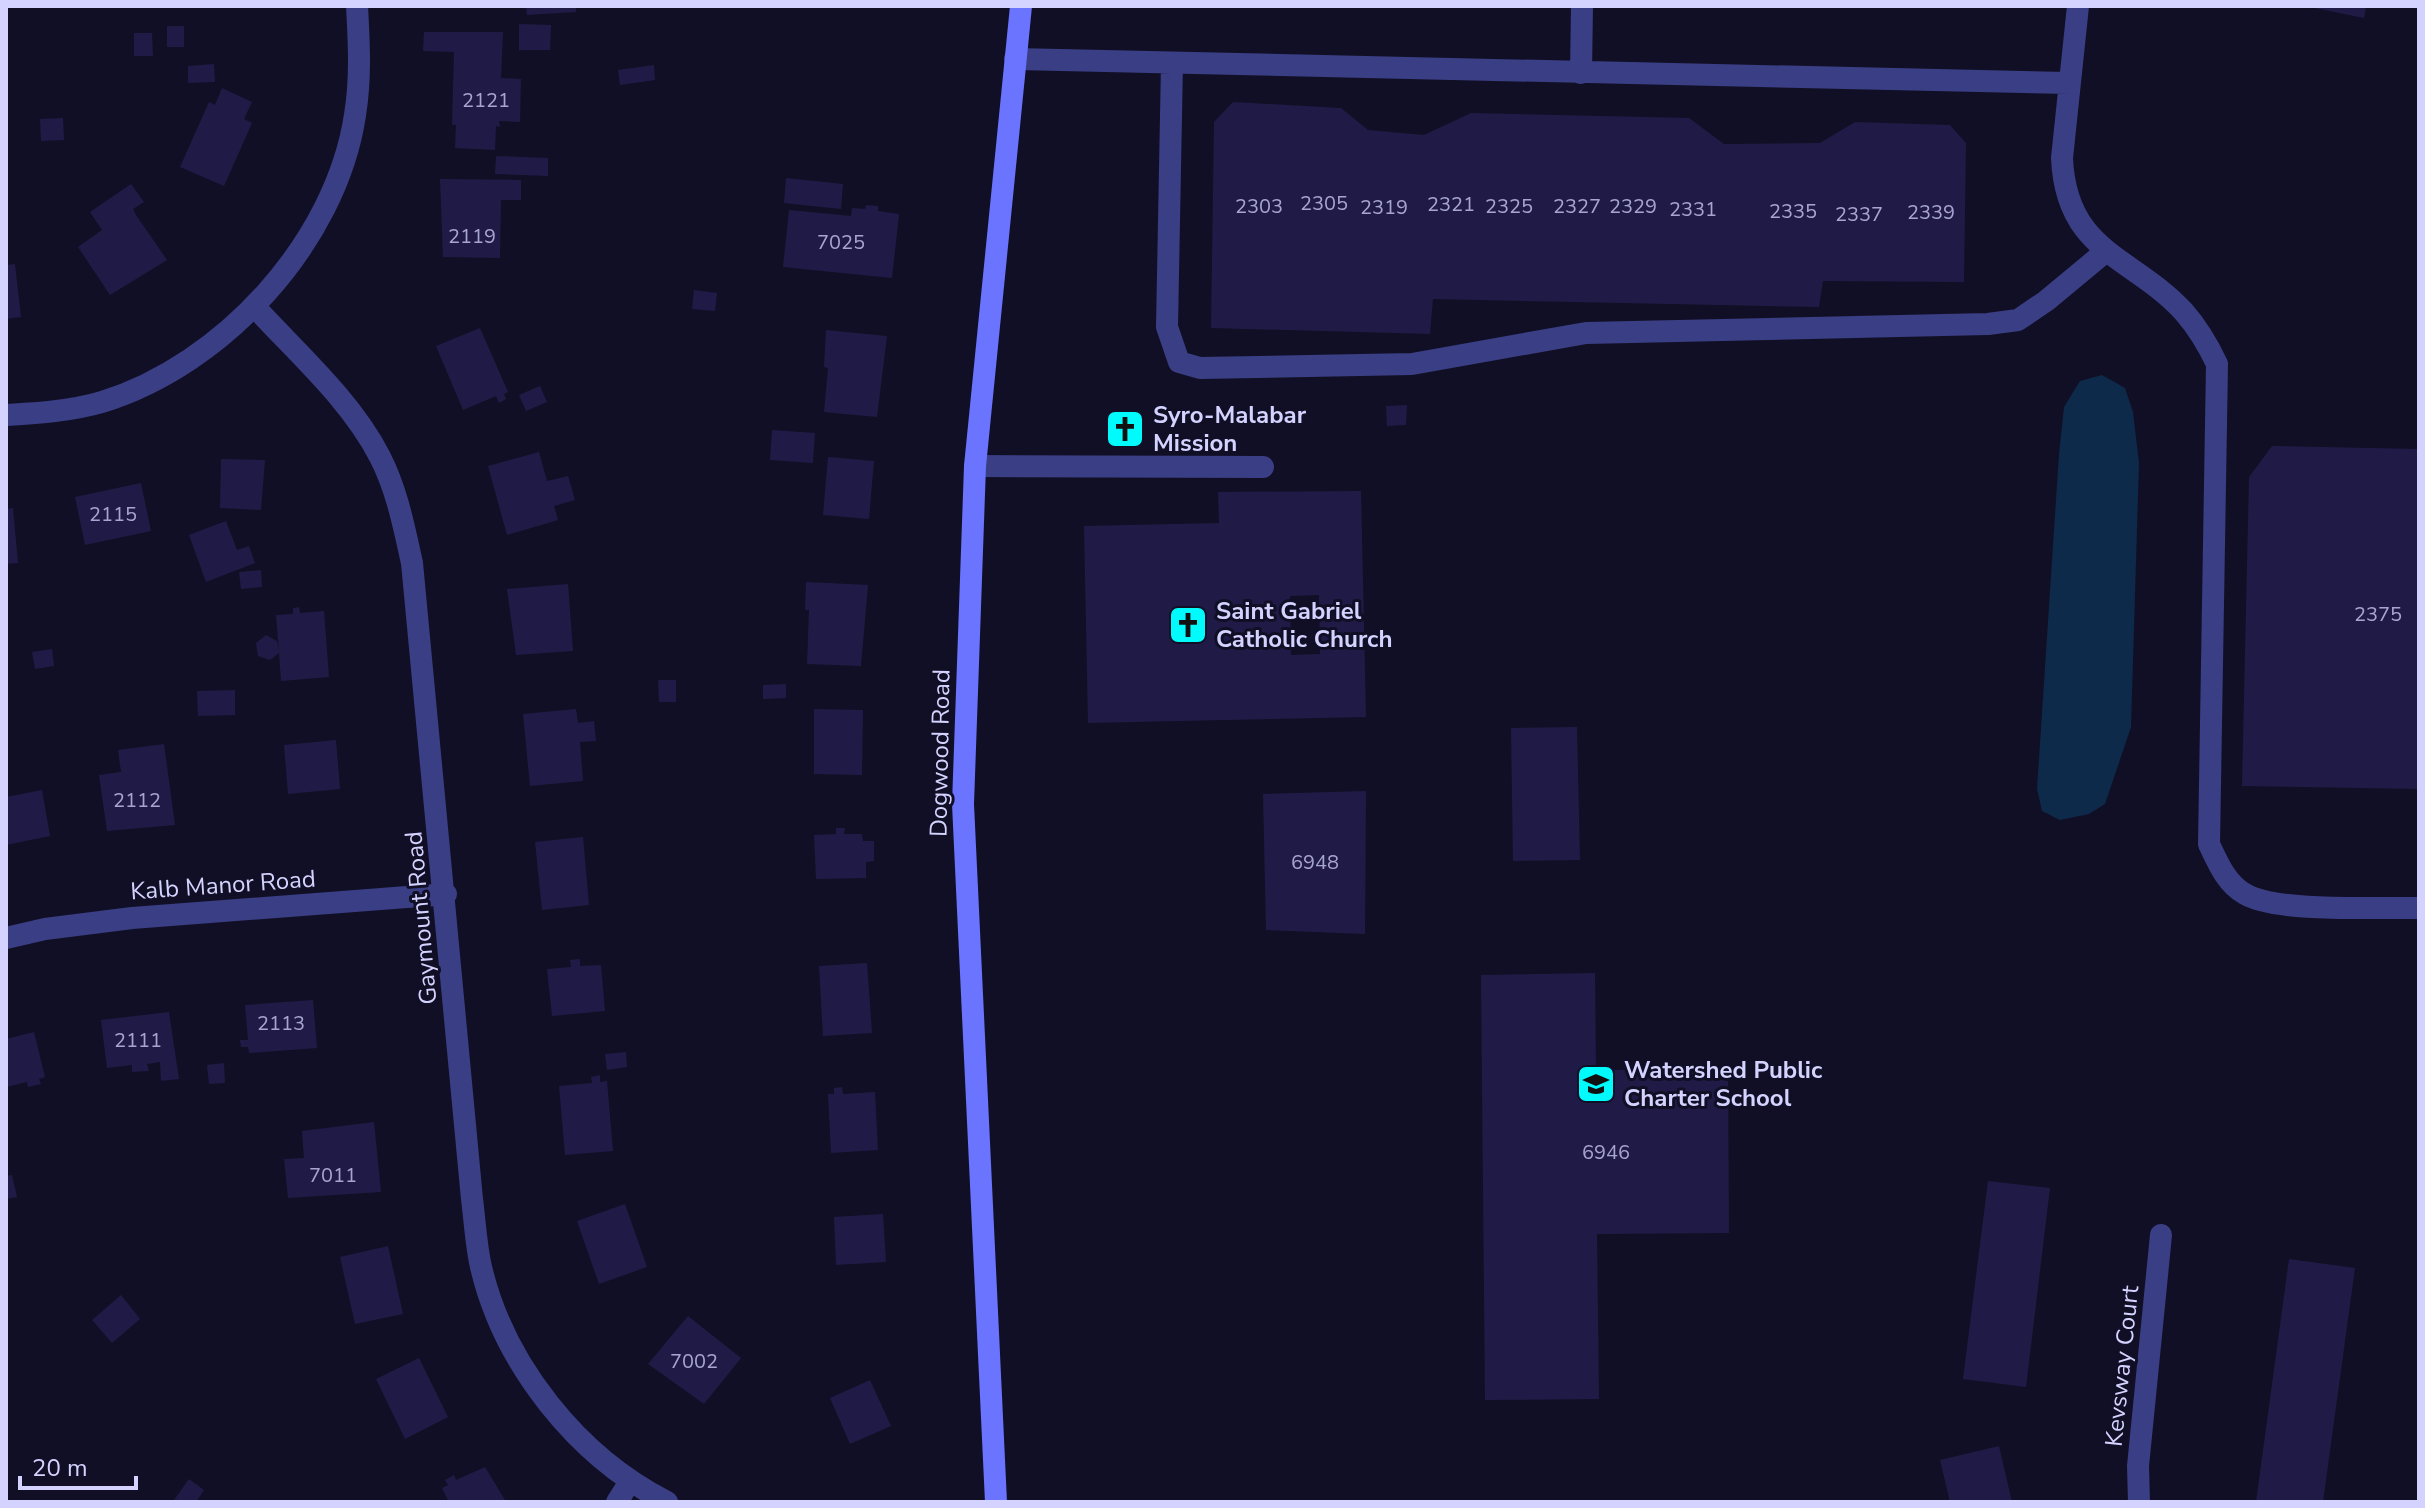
<svg xmlns="http://www.w3.org/2000/svg" width="2425" height="1508" viewBox="0 0 2425 1508" font-family="'Nunito Sans',sans-serif">
<style>
.water{fill:#0d2a4a}
.building{fill:#201b46;fill-rule:evenodd}
.lines{fill:none;stroke-linecap:round;stroke-linejoin:round}
.service{stroke:#3a3e84;stroke-width:22}
.minor{stroke:#3a3e84;stroke-width:22}
.secondary{stroke:#6a74fe;stroke-width:22}
.labels{text-anchor:middle;dominant-baseline:central;stroke-width:6;stroke-linejoin:round;paint-order:stroke}
.number-label{font-size:20px;fill:#a7a5d1}
.poi-label{font-size:24px;font-weight:bold;fill:#d4d3ff;stroke:#110f25;text-anchor:start}
.street-label{font-size:24px;fill:#d4d3ff;stroke:#110f25}
</style>
<rect width="100%" height="100%" fill="#110f25"/>
<path class="water" d="M 2102,375 L 2125,388 L 2133,412 L 2139,463 L 2131,727 L 2105,804 L 2089,814 L 2060,820 L 2042,811 L 2037,789 L 2059,454 L 2064,407 L 2080,381 Z"/>
<path class="building" d="M 526,6 L 576,6 L 576,12 L 527,15 Z
M 2305,6 L 2366,6 L 2364,18 Z
M 519,24 L 551,25 L 550,50 L 519,50 Z
M 167,26 L 184,26 L 184,47 L 167,47 Z
M 424,32 L 503,32 L 501,78 L 521,79 L 520,122 L 499,121 L 500,127 L 496,126 L 495,150 L 455,148 L 456,125 L 452,125 L 454,52 L 423,51 Z
M 134,33 L 152,33 L 153,56 L 134,56 Z
M 214,64 L 215,82 L 188,83 L 188,66 Z
M 654,65 L 655,80 L 620,85 L 618,70 Z
M 222,88 L 252,102 L 244,119 L 252,123 L 224,186 L 180,167 L 209,102 L 215,105 Z
M 1233,102 L 1341,108 L 1368,130 L 1424,135 L 1471,113 L 1689,118 L 1724,144 L 1820,143 L 1855,122 L 1950,125 L 1966,143 L 1964,282 L 1823,281 L 1819,307 L 1433,299 L 1430,334 L 1211,328 L 1214,122 Z
M 63,118 L 64,140 L 41,141 L 40,119 Z
M 496,156 L 548,158 L 548,176 L 495,174 Z
M 786,178 L 843,184 L 841,209 L 784,203 Z
M 440,179 L 521,180 L 521,200 L 501,200 L 500,258 L 443,257 Z
M 131,184 L 144,202 L 133,209 L 136,215 L 167,260 L 110,295 L 78,247 L 102,230 L 90,212 Z
M 866,205 L 878,206 L 878,211 L 899,214 L 892,278 L 783,267 L 789,210 L 851,216 L 852,208 L 865,209 Z
M 15,264 L 21,317 L 6,319 L 6,265 Z
M 694,290 L 717,293 L 715,311 L 692,309 Z
M 480,328 L 508,392 L 504,394 L 506,399 L 499,403 L 496,396 L 463,410 L 436,346 Z
M 826,330 L 887,336 L 877,417 L 824,412 L 828,368 L 824,367 Z
M 540,386 L 547,402 L 526,411 L 519,395 Z
M 1407,405 L 1406,425 L 1387,426 L 1386,406 Z
M 772,430 L 815,433 L 813,463 L 770,460 Z
M 2272,446 L 2419,449 L 2419,789 L 2242,786 L 2249,477 Z
M 539,452 L 547,481 L 568,476 L 575,500 L 554,506 L 558,520 L 507,535 L 488,466 Z
M 828,457 L 874,461 L 869,519 L 823,515 Z
M 221,459 L 265,460 L 261,510 L 220,508 Z
M 141,483 L 151,531 L 85,545 L 75,497 Z
M 1361,491 L 1366,717 L 1088,723 L 1084,526 L 1219,523 L 1218,492 ZM 1319,595 L 1320,654 L 1291,655 L 1290,596 Z
M 13,508 L 18,563 L 6,564 L 6,509 Z
M 226,521 L 237,550 L 249,546 L 255,563 L 206,582 L 189,535 Z
M 261,570 L 262,587 L 241,589 L 239,572 Z
M 806,582 L 868,585 L 861,666 L 807,664 L 809,610 L 805,610 Z
M 568,584 L 573,651 L 516,655 L 507,589 Z
M 299,607 L 300,613 L 324,611 L 329,677 L 281,681 L 279,653 L 270,660 L 258,656 L 256,643 L 266,635 L 277,641 L 279,651 L 276,615 L 293,614 L 293,608 Z
M 52,649 L 54,666 L 35,669 L 32,652 Z
M 658,680 L 676,680 L 676,702 L 659,702 Z
M 786,684 L 786,698 L 763,699 L 763,685 Z
M 235,690 L 235,715 L 198,716 L 197,691 Z
M 576,709 L 578,723 L 594,721 L 596,741 L 580,742 L 583,781 L 530,786 L 523,714 Z
M 814,709 L 863,710 L 862,775 L 814,774 Z
M 1577,727 L 1580,860 L 1513,861 L 1511,728 Z
M 336,740 L 340,789 L 288,794 L 284,745 Z
M 164,744 L 175,825 L 107,831 L 99,775 L 121,772 L 118,750 Z
M 42,790 L 50,836 L 6,845 L 6,797 Z
M 1366,791 L 1365,934 L 1266,930 L 1263,794 Z
M 836,828 L 845,828 L 844,834 L 862,834 L 863,841 L 874,841 L 874,861 L 866,862 L 866,878 L 816,879 L 814,835 L 836,834 Z
M 583,837 L 589,905 L 542,910 L 535,842 Z
M 580,959 L 580,966 L 601,965 L 605,1011 L 552,1016 L 547,969 L 571,967 L 570,960 Z
M 867,963 L 872,1033 L 823,1036 L 819,966 Z
M 1595,973 L 1596,1070 L 1728,1069 L 1729,1233 L 1597,1234 L 1599,1399 L 1485,1400 L 1481,975 Z
M 313,1000 L 317,1048 L 249,1053 L 248,1047 L 241,1047 L 240,1040 L 248,1040 L 245,1005 Z
M 169,1012 L 179,1079 L 161,1081 L 160,1062 L 147,1064 L 149,1071 L 132,1072 L 132,1065 L 107,1068 L 101,1020 Z
M 34,1032 L 45,1077 L 39,1079 L 41,1084 L 28,1087 L 27,1082 L 6,1087 L 6,1039 Z
M 626,1052 L 627,1067 L 607,1070 L 605,1054 Z
M 224,1063 L 225,1083 L 209,1084 L 207,1065 Z
M 600,1075 L 600,1082 L 607,1081 L 613,1151 L 565,1155 L 559,1086 L 592,1083 L 591,1077 Z
M 842,1087 L 843,1094 L 875,1092 L 878,1150 L 831,1153 L 828,1094 L 834,1094 L 834,1088 Z
M 374,1122 L 381,1192 L 288,1198 L 284,1159 L 304,1158 L 302,1131 Z
M 12,1175 L 17,1197 L 6,1199 L 6,1176 Z
M 1988,1181 L 2050,1188 L 2026,1387 L 1963,1379 Z
M 625,1204 L 647,1267 L 599,1284 L 577,1221 Z
M 883,1214 L 886,1262 L 836,1265 L 834,1217 Z
M 388,1246 L 403,1314 L 355,1324 L 340,1257 Z
M 2289,1259 L 2355,1268 L 2323,1502 L 2256,1502 Z
M 121,1295 L 140,1319 L 112,1343 L 92,1320 Z
M 688,1316 L 741,1358 L 704,1404 L 648,1364 Z
M 419,1358 L 448,1417 L 405,1439 L 376,1379 Z
M 870,1380 L 891,1426 L 850,1444 L 830,1398 Z
M 1999,1446 L 2012,1502 L 1950,1502 L 1940,1460 Z
M 485,1467 L 505,1500 L 449,1502 L 442,1488 L 448,1485 L 445,1480 L 454,1475 L 456,1480 Z
M 189,1479 L 204,1490 L 196,1502 L 177,1502 L 174,1500 Z"/>
<g class="lines">
<path class="service" d="M 2078,6 L 2062,158 C 2066,253 2133,256 2184,312 C 2198,328 2208,345 2217,364 L 2209,844 C 2218,863 2226,883 2245,894 C 2277,913 2378,907 2419,908
M 1015,59 L 2069,83
M 1172,63 L 1167,327 L 1179,362 L 1200,368 L 1412,364 L 1586,333 L 1988,324 L 2018,320 L 2046,301 L 2105,252
M 1581,73 L 1582,6
M 975,466 L 1263,467"/>
<path class="minor" d="M 254,306 C 297,353 351,400 380,457 C 397,490 404,527 412,563 L 472,1199 C 475,1222 476,1245 481,1267 C 504,1365 578,1457 667,1502
M 6,415 C 38,413 71,411 102,402 C 223,365 336,242 355,115 C 361,78 359,43 357,6
M 6,938 L 45,929 L 132,918 L 446,894
M 617,1502 L 629,1483
M 2139,1502 L 2138,1466 L 2161,1235"/>
<path class="secondary" d="M 996,1502 L 963,804 L 975,466 L 1021,6"/>
</g>
<defs>
<g id="church-square" transform="scale(2)"><rect x="-9" y="-9" width="18" height="18" rx="4" fill="#01fbfd" stroke="#110f25"/><path d="M-1.2-6h2.4v3.5h3.3v2.4h-3.3V6h-2.4V-.1h-3.3v-2.4h3.3Z" fill="#111"/></g>
<g id="school-square" transform="scale(2)"><rect x="-9" y="-9" width="18" height="18" rx="4" fill="#01fbfd" stroke="#110f25"/><path d="M0-5L7-2L0 1L-7-2ZM-4 1L0 2.5L4 1V4Q0 6-4 4Z" fill="#111"/></g>
</defs>
<g fill-rule="evenodd">
<use href="#church-square" x="1125" y="429"/>
<use href="#church-square" x="1188" y="625"/>
<use href="#school-square" x="1596" y="1084"/>
</g>
<g class="labels">
<g class="number-label">
<text x="486" y="100">2121</text>
<text x="1324" y="203">2305</text>
<text x="1451" y="204">2321</text>
<text x="1259" y="206">2303</text>
<text x="1509" y="206">2325</text>
<text x="1577" y="206">2327</text>
<text x="1633" y="206">2329</text>
<text x="1384" y="207">2319</text>
<text x="1693" y="209">2331</text>
<text x="1793" y="211">2335</text>
<text x="1931" y="212">2339</text>
<text x="1859" y="214">2337</text>
<text x="472" y="236">2119</text>
<text x="841" y="242">7025</text>
<text x="113" y="514">2115</text>
<text x="2378" y="614">2375</text>
<text x="137" y="800">2112</text>
<text x="1315" y="862">6948</text>
<text x="281" y="1023">2113</text>
<text x="138" y="1040">2111</text>
<text x="1606" y="1152">6946</text>
<text x="333" y="1175">7011</text>
<text x="694" y="1361">7002</text>
</g>
<g class="poi-label">
<text x="1153" y="415">Syro-Malabar<tspan x="1153" dy="28">Mission</tspan></text>
<text x="1216" y="611">Saint Gabriel<tspan x="1216" dy="28">Catholic Church</tspan></text>
<text x="1624" y="1070">Watershed Public<tspan x="1624" dy="28">Charter School</tspan></text>
</g>
<g class="street-label">
<text transform="translate(940 753) rotate(-89)">Dogwood Road</text>
<text transform="translate(223 885) rotate(-4)">Kalb Manor Road</text>
<text transform="translate(421 918) rotate(-95)">Gaymount Road</text>
<text transform="translate(2122 1366) rotate(-84)">Kevsway Court</text>
</g>
</g>
<rect width="2425" height="1508" fill="none" stroke="#d4d3ff" stroke-width="16"/>
<path d="M20 1476v12h116v-12" fill="none" stroke="#d4d3ff" stroke-width="4"/>
<text x="32" y="1476" font-size="24" fill="#d4d3ff" stroke="#110f25" stroke-width="6" paint-order="stroke">20 m</text>
</svg>
